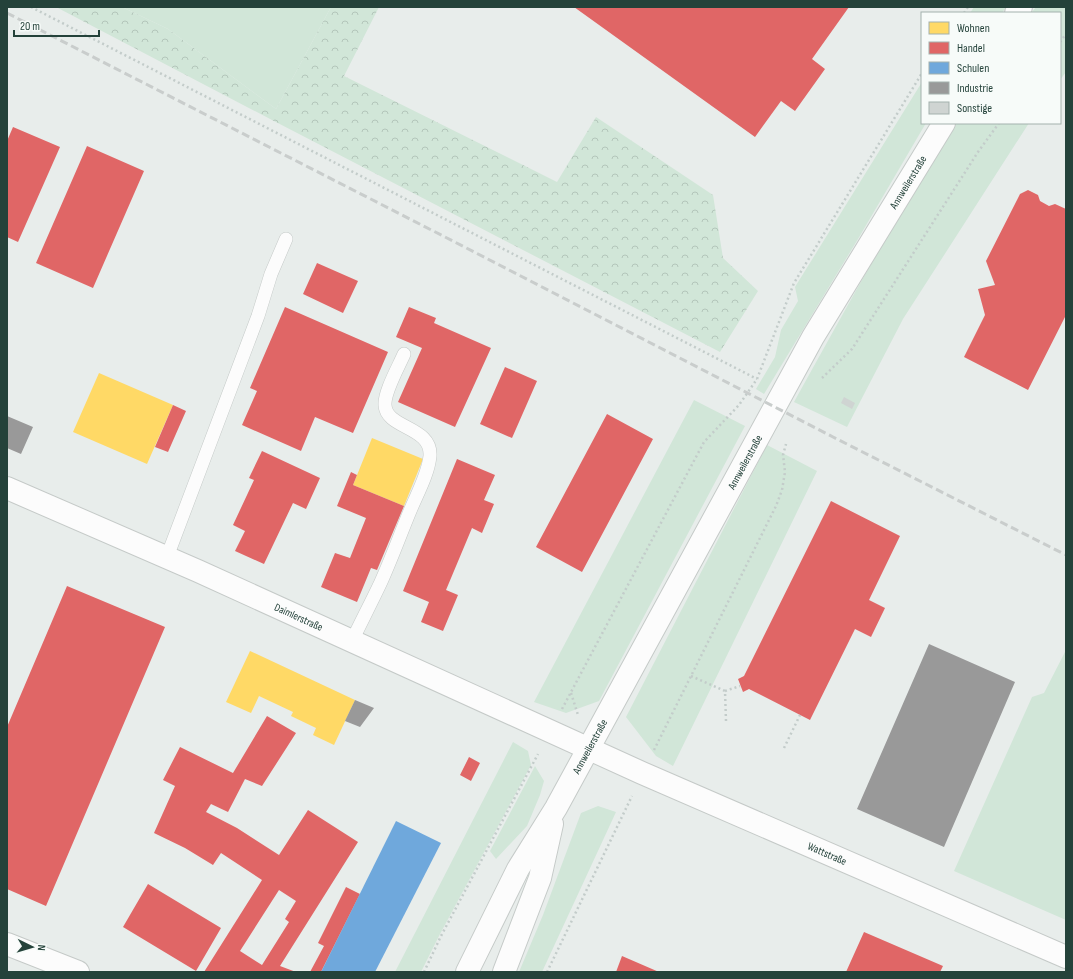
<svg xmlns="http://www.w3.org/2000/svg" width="1073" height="979" viewBox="0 0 1073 979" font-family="'Sofia Sans Condensed',sans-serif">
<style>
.grass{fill:#d1e6d8}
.forest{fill:url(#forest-crowns)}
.homes{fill:#ffd966}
.shops{fill:#e06666;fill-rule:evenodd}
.schools{fill:#6fa8dc}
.industry{fill:#999}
.building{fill:#cfd4d2}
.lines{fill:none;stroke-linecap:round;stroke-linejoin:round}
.service-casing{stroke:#c5cac8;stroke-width:14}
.minor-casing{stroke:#c5cac8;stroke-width:24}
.tertiary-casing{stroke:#c5cac8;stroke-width:24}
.path{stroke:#c3ccca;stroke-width:2.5;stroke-dasharray:2 3;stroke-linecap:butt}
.service{stroke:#fcfcfc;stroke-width:13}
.minor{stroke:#fcfcfc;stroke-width:22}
.tertiary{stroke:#fcfcfc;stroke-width:22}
.rail{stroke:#c9cdcc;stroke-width:3;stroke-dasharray:8 4;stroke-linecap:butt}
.labels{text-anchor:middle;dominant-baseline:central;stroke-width:4;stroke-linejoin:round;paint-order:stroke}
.street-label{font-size:11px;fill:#24423a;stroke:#f7fbf9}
</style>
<defs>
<pattern id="forest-crowns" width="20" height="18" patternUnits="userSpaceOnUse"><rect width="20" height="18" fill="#d1e6d8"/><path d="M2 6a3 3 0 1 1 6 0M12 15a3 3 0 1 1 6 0" fill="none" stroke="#b3c6ba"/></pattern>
</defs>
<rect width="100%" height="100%" fill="#e8edeb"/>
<path class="grass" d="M 122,7 L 331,7 L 276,109 L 168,29 Z
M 974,7 L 1006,7 L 1002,13 L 970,13 Z
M 1036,7 L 1066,7 L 1066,72 L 1060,80 L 1060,13 L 1031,13 Z
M 922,82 L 922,123 L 926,123 L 858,239 L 764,394 L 756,389 L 775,357 L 781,330 L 798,301 L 795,287 Z
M 957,123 L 1029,123 L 903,319 L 847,427 L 794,402 C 846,308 898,213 957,123 Z
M 694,400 L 745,426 L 599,701 L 566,713 L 534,702 Z
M 767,445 L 817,471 L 673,766 L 656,756 L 626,717 Z
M 1066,650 L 1066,920 L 954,871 L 1032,697 L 1044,693 Z
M 513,742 L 528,751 L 531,765 L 440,934 L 421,972 L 395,972 Z
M 535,766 L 544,781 L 540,795 L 527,826 L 496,859 L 490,851 Z
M 598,806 L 616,812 L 542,972 L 519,972 L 543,915 L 581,813 Z"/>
<path class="forest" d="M 56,7 L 122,7 L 168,29 L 276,109 L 331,7 L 379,7 L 344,76 L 557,182 L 596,117 L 713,195 L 723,258 L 758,291 L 720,352 L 272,120 Z"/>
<path class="homes" d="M 99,373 L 173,405 L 147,464 L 73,432 Z
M 372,438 L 423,459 L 404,506 L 353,485 Z
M 250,651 L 355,700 L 334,745 L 313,735 L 316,728 L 291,716 L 293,712 L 259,696 L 251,713 L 226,702 Z"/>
<path class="shops" d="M 574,7 L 849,7 L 812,59 L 825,69 L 795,111 L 781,101 L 755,137 Z
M 13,127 L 60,147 L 18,242 L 7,237 L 7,141 Z
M 87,146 L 144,171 L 93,288 L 36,263 Z
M 1028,190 L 1038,195 L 1040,201 L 1049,206 L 1055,204 L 1066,209 L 1066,315 L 1028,390 L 964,357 L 985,315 L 978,289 L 995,285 L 986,261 L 1020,194 Z
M 317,263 L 358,281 L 343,313 L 303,294 Z
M 285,307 L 388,352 L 353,433 L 315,417 L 301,451 L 242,425 L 257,391 L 250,388 Z
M 409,307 L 436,318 L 434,323 L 491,348 L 455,427 L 398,402 L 422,348 L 396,337 Z
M 505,367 L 537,381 L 512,438 L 480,424 Z
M 173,405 L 186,411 L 168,452 L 155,447 Z
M 607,414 L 653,439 L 582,572 L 536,547 Z
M 262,451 L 320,478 L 306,509 L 293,503 L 264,564 L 235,551 L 245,531 L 233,525 L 254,480 L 249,478 Z
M 457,459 L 495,475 L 484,500 L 494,504 L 482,533 L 472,528 L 446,590 L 458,595 L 443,631 L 421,622 L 429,602 L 403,591 Z
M 351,472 L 357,475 L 353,485 L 404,506 L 377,570 L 371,568 L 357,602 L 321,587 L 335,553 L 350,558 L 366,518 L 337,506 Z
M 831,501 L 900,536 L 869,600 L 885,608 L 871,637 L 855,629 L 810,720 L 749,689 L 743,692 L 738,679 L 744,676 Z
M 67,586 L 165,627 L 46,906 L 7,889 L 7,727 Z
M 267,716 L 296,733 L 262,786 L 245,779 L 228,812 L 211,804 L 206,812 L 237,828 L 279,855 L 308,810 L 358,842 L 280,966 L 296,972 L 204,972 L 262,880 L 221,853 L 213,865 L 185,848 L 154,833 L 175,786 L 163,780 L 180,747 L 233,773 ZM 279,890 L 296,901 L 285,919 L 289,922 L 262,965 L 240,951 Z
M 469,757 L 480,763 L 471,781 L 460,775 Z
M 148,884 L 221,928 L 196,971 L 123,927 Z
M 346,887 L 360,894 L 321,972 L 310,972 L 324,946 L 318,943 Z
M 864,932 L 943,966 L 940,972 L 846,972 Z
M 622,956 L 659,972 L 616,972 Z"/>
<path class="schools" d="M 396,821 L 441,843 L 375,972 L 321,972 Z"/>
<path class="industry" d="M 7,416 L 33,427 L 21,454 L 7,448 Z
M 929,644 L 1015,682 L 944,847 L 857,809 Z
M 355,700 L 374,708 L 360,727 L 345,721 Z"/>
<path class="building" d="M 844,397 L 855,403 L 852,409 L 841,403 Z"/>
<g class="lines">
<g class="service-casing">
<path id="service" d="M 167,557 L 258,316 L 271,274 L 286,239
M 352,641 C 361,622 371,603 380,584 C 391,560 400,535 410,511 C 417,494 428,475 430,456 C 432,426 386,429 385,405 C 384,392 399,366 404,354"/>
</g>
<g class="minor-casing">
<g id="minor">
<path id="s1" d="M 7,488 L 198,571 L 642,773 L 1066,957"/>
<path d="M 7,944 L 78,972"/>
</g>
</g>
<g class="tertiary-casing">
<g id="tertiary">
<path d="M 1016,13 L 1021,7"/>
<path id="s2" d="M 467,972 L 518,869 L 556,808 L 813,337 L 944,123"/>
<path d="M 504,972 L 540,878 L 552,824"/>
</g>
</g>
<path class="path" d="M 31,7 L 757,379
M 964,13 L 968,7
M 1060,42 L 1066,34
M 822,378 L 852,349 L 978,152 L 999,123
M 691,676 L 725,691
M 571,693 L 578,715
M 562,709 L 704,442 L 739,405 L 757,379 L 794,283 L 922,73
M 726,721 L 725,691 L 740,686
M 784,748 L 800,715
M 654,750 L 776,506 L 782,490 L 785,472 L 783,455 L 786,444
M 424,972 L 441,936 L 538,754
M 547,972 L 632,796"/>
<use href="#service" class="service"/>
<use href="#minor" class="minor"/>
<use href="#tertiary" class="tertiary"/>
<path class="rail" d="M 7,13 L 447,238 L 833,437 L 1066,555"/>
</g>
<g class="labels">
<g class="street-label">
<text stroke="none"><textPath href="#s2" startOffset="905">Annweilerstraße</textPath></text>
<text stroke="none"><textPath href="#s2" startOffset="581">Annweilerstraße</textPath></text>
<text stroke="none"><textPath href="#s1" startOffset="319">Daimlerstraße</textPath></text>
<text stroke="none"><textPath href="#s2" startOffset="257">Annweilerstraße</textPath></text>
<text stroke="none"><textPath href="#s1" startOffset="898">Wattstraße</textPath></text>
</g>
</g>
<rect width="1073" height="979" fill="none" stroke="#24423a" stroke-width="16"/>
<rect x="921" y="12" width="140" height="112" fill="#f7fbf9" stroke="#a3b1ad"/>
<rect x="929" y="22" width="20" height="12" fill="#ffd966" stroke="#a3b1ad"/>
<text x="957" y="32" font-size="12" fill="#24423a">Wohnen</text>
<rect x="929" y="42" width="20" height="12" fill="#e06666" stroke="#a3b1ad"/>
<text x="957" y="52" font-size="12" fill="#24423a">Handel</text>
<rect x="929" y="62" width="20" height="12" fill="#6fa8dc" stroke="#a3b1ad"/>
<text x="957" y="72" font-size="12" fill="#24423a">Schulen</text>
<rect x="929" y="82" width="20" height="12" fill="#999999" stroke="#a3b1ad"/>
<text x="957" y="92" font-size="12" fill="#24423a">Industrie</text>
<rect x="929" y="102" width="20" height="12" fill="#cfd4d2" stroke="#a3b1ad"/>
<text x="957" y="112" font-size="12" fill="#24423a">Sonstige</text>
<g transform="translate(32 947) rotate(95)" stroke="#f7fbf9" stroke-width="3" paint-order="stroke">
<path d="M0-3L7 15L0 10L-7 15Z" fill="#24423a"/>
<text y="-6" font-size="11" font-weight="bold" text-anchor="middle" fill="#24423a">N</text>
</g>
<path d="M14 30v6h85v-6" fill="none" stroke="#24423a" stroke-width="2"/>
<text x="20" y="30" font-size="12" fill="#24423a" stroke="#f7fbf9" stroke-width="3" paint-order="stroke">20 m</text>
</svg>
